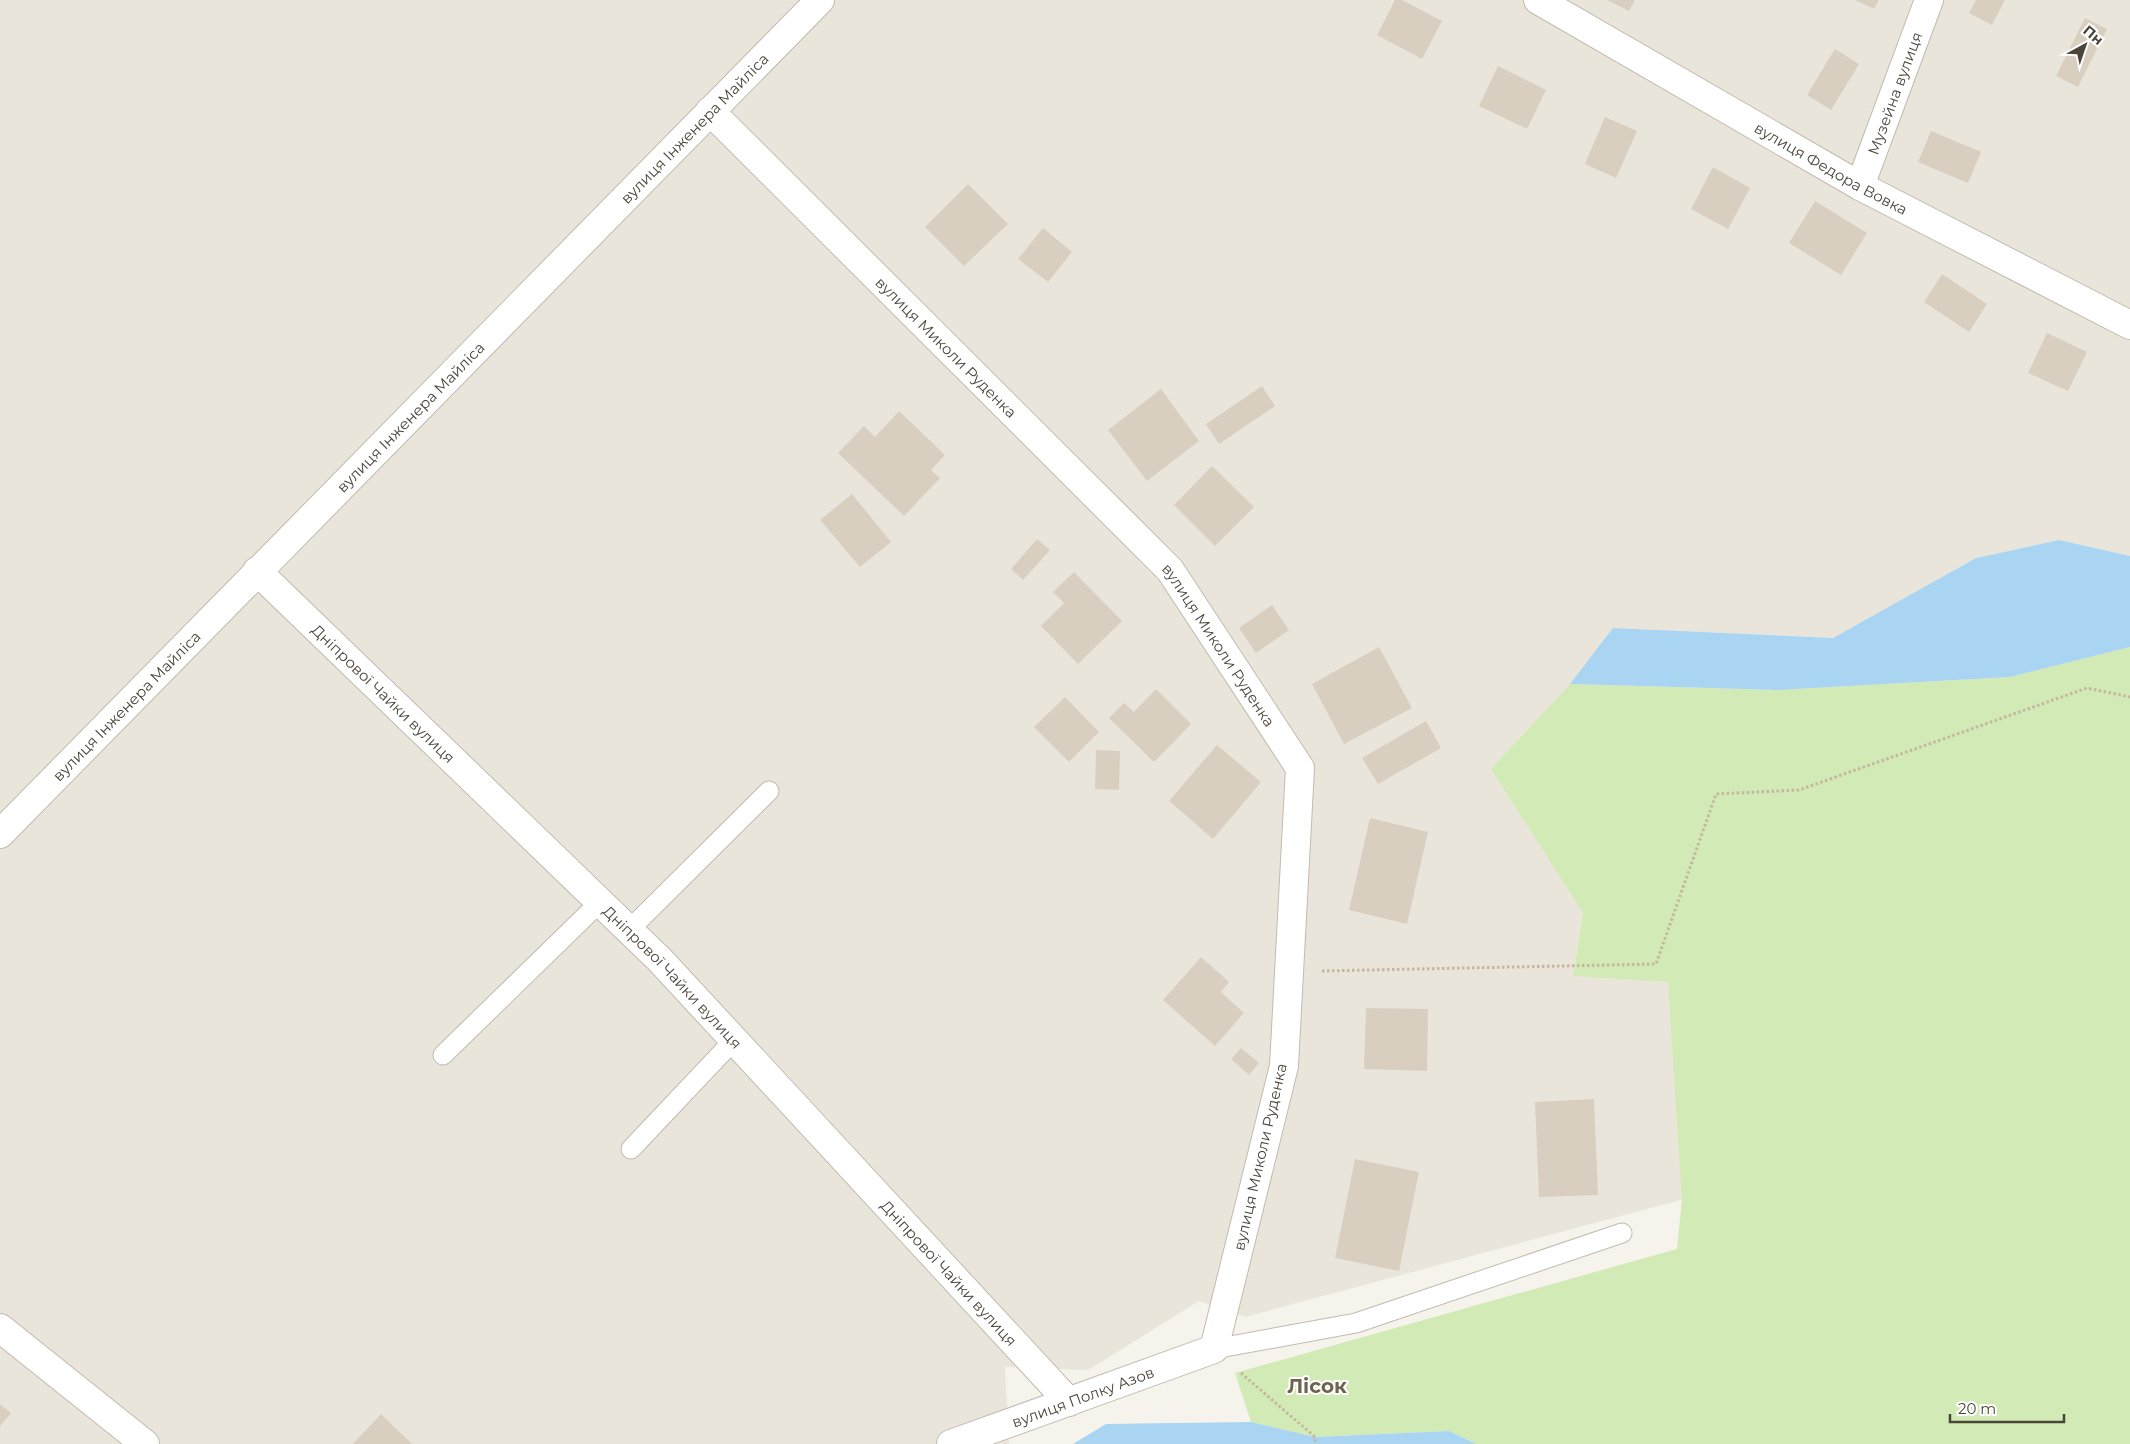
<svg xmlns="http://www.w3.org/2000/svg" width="2130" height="1444" viewBox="0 0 2130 1444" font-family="Montserrat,sans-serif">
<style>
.residential{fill:#eae5da}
.green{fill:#d2eab5}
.water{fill:#a9d4f2}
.building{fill:#d8cfc1}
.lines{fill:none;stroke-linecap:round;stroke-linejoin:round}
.service-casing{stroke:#c2bbae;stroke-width:21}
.minor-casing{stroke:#c2bbae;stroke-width:30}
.tertiary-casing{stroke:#c2bbae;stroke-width:30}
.path{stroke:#c4b79f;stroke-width:3;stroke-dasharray:2.5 2.5;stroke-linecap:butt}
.service{stroke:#fff;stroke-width:19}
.minor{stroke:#fff;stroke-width:28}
.tertiary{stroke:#fff;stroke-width:28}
.labels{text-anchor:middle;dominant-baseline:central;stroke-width:4;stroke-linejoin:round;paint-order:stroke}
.street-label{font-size:15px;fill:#4b4439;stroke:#fff}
.district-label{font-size:20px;font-weight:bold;fill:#6e6250;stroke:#fff}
</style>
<rect width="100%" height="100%" fill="#f6f3ec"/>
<path class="residential" d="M 0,0 L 2130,0 L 2130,556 L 2059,540 L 1976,558 L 1833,638 L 1614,628 L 1570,684 L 1491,769 L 1583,913 L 1573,975 L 1668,982 L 1684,1199 L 1245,1317 L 1199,1301 L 1088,1370 L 1005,1367 L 1009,1444 L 0,1444 Z"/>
<path class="green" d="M 2130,647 L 2130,1444 L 1476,1444 L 1449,1431 L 1315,1437 L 1251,1422 L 1235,1373 L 1677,1249 L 1682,1199 L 1668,982 L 1573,976 L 1583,913 L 1491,769 L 1570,684 L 1778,690 L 2010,677 Z"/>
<path class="water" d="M 2059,540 L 2130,556 L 2130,647 L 2010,677 L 1778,690 L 1570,684 L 1613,628 L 1833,638 L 1976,558 Z
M 1251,1422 L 1315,1437 L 1449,1431 L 1476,1444 L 1073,1444 L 1106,1424 Z"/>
<path class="building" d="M 1395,0 L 1402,0 L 1442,21 L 1422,59 L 1377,35 Z
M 1607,0 L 1635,0 L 1629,11 Z
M 1855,0 L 1879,0 L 1874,9 Z
M 1976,0 L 2005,0 L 1992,25 L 1969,13 Z
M 2085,18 L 2107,29 L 2078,87 L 2056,76 Z
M 1835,49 L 1859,64 L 1831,110 L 1807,95 Z
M 1498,66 L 1546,90 L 1527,129 L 1479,106 Z
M 1605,117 L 1637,131 L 1616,178 L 1585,164 Z
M 1931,131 L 1981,152 L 1968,183 L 1918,162 Z
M 1713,167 L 1750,188 L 1728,229 L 1691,209 Z
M 968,184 L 1008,224 L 964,266 L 925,227 Z
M 1815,201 L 1867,233 L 1841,275 L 1789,243 Z
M 1043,228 L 1072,252 L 1048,282 L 1018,259 Z
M 1942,274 L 1987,304 L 1969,332 L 1924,302 Z
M 2047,333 L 2087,352 L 2068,391 L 2028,373 Z
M 1262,386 L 1275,406 L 1219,444 L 1206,424 Z
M 1161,389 L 1199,441 L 1147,481 L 1108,430 Z
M 899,411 L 945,455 L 931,470 L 940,478 L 904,516 L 838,453 L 864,426 L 875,437 Z
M 1212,466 L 1254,507 L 1215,546 L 1174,505 Z
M 852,494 L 891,542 L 860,567 L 820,520 Z
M 1037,539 L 1050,550 L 1023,580 L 1011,569 Z
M 1074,572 L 1122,621 L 1078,664 L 1041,626 L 1064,603 L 1053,592 Z
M 1272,605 L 1289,630 L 1256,653 L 1239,628 Z
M 1379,647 L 1412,708 L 1344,744 L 1312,684 Z
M 1156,689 L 1191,724 L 1154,762 L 1109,718 L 1124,703 L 1134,712 Z
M 1065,697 L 1099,732 L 1069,762 L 1034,727 Z
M 1426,721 L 1441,748 L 1378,784 L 1362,758 Z
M 1217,745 L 1261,782 L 1213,839 L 1169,801 Z
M 1096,750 L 1120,751 L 1119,790 L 1095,789 Z
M 1370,818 L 1428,832 L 1407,924 L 1349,910 Z
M 1201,957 L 1229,982 L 1221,992 L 1244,1013 L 1215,1046 L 1163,1000 Z
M 1366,1008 L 1428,1009 L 1427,1071 L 1364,1069 Z
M 1241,1048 L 1259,1063 L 1249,1075 L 1231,1059 Z
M 1594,1099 L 1598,1195 L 1539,1197 L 1535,1102 Z
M 1355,1159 L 1419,1172 L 1399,1271 L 1335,1258 Z
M 0,1404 L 11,1413 L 0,1426 Z
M 381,1414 L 412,1444 L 353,1444 Z"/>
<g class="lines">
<g class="service-casing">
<path id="service" d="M 629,930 L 769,791
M 443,1055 L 600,902
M 631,1149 L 735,1039
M 1214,1349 L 1356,1323 L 1622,1233"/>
</g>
<g class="minor-casing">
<g id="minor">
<path id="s1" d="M 1538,0 L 1860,186 L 2130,325"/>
<path id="s2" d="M 710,111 L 1170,570 L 1300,768 L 1284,1066 L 1214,1349 L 951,1444"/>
<path id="s3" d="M 1860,186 L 1929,0"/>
<path id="s4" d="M 257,571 L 660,960 L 1069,1402"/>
<path d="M 0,1328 L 145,1444"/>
</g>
</g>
<g class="tertiary-casing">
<g id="tertiary">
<path id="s5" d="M 0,834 L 820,0"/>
</g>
</g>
<path class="path" d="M 1322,971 L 1656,964 L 1716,794 L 1799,790 L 2087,688 L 2130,697
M 1241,1373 L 1315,1437 L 1315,1444"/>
<use href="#service" class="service"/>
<use href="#minor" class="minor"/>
<use href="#tertiary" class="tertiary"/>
</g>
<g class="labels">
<g class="street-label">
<text stroke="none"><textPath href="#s3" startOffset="99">Музейна вулиця</textPath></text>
<text stroke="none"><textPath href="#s5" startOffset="990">вулиця Інженера Майліса</textPath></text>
<text stroke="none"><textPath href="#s1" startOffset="338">вулиця Федора Вовка</textPath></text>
<text stroke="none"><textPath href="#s2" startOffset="334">вулиця Миколи Руденка</textPath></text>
<text stroke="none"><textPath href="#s5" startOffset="585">вулиця Інженера Майліса</textPath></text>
<text stroke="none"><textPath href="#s2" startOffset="739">вулиця Миколи Руденка</textPath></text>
<text stroke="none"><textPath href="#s4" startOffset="176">Дніпрової Чайки вулиця</textPath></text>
<text stroke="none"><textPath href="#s5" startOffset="180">вулиця Інженера Майліса</textPath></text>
<text stroke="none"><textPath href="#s4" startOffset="581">Дніпрової Чайки вулиця</textPath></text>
<text transform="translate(1260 1157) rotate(-77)">вулиця Миколи Руденка</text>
<text stroke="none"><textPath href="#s4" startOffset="986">Дніпрової Чайки вулиця</textPath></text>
<text transform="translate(1083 1397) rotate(-20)">вулиця Полку Азов</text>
</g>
<g class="district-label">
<text x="1317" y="1386">Лісок</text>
</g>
</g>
<g transform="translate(2085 45) rotate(40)" stroke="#ffffff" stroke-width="4" paint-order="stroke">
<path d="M0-4L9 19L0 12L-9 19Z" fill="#4b4439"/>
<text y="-8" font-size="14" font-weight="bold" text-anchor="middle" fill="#4b4439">Пн</text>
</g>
<path d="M1950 1414v8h114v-8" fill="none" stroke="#4b4439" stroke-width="2.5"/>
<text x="1958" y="1414" font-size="15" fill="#4b4439" stroke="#ffffff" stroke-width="4" paint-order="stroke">20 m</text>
</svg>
